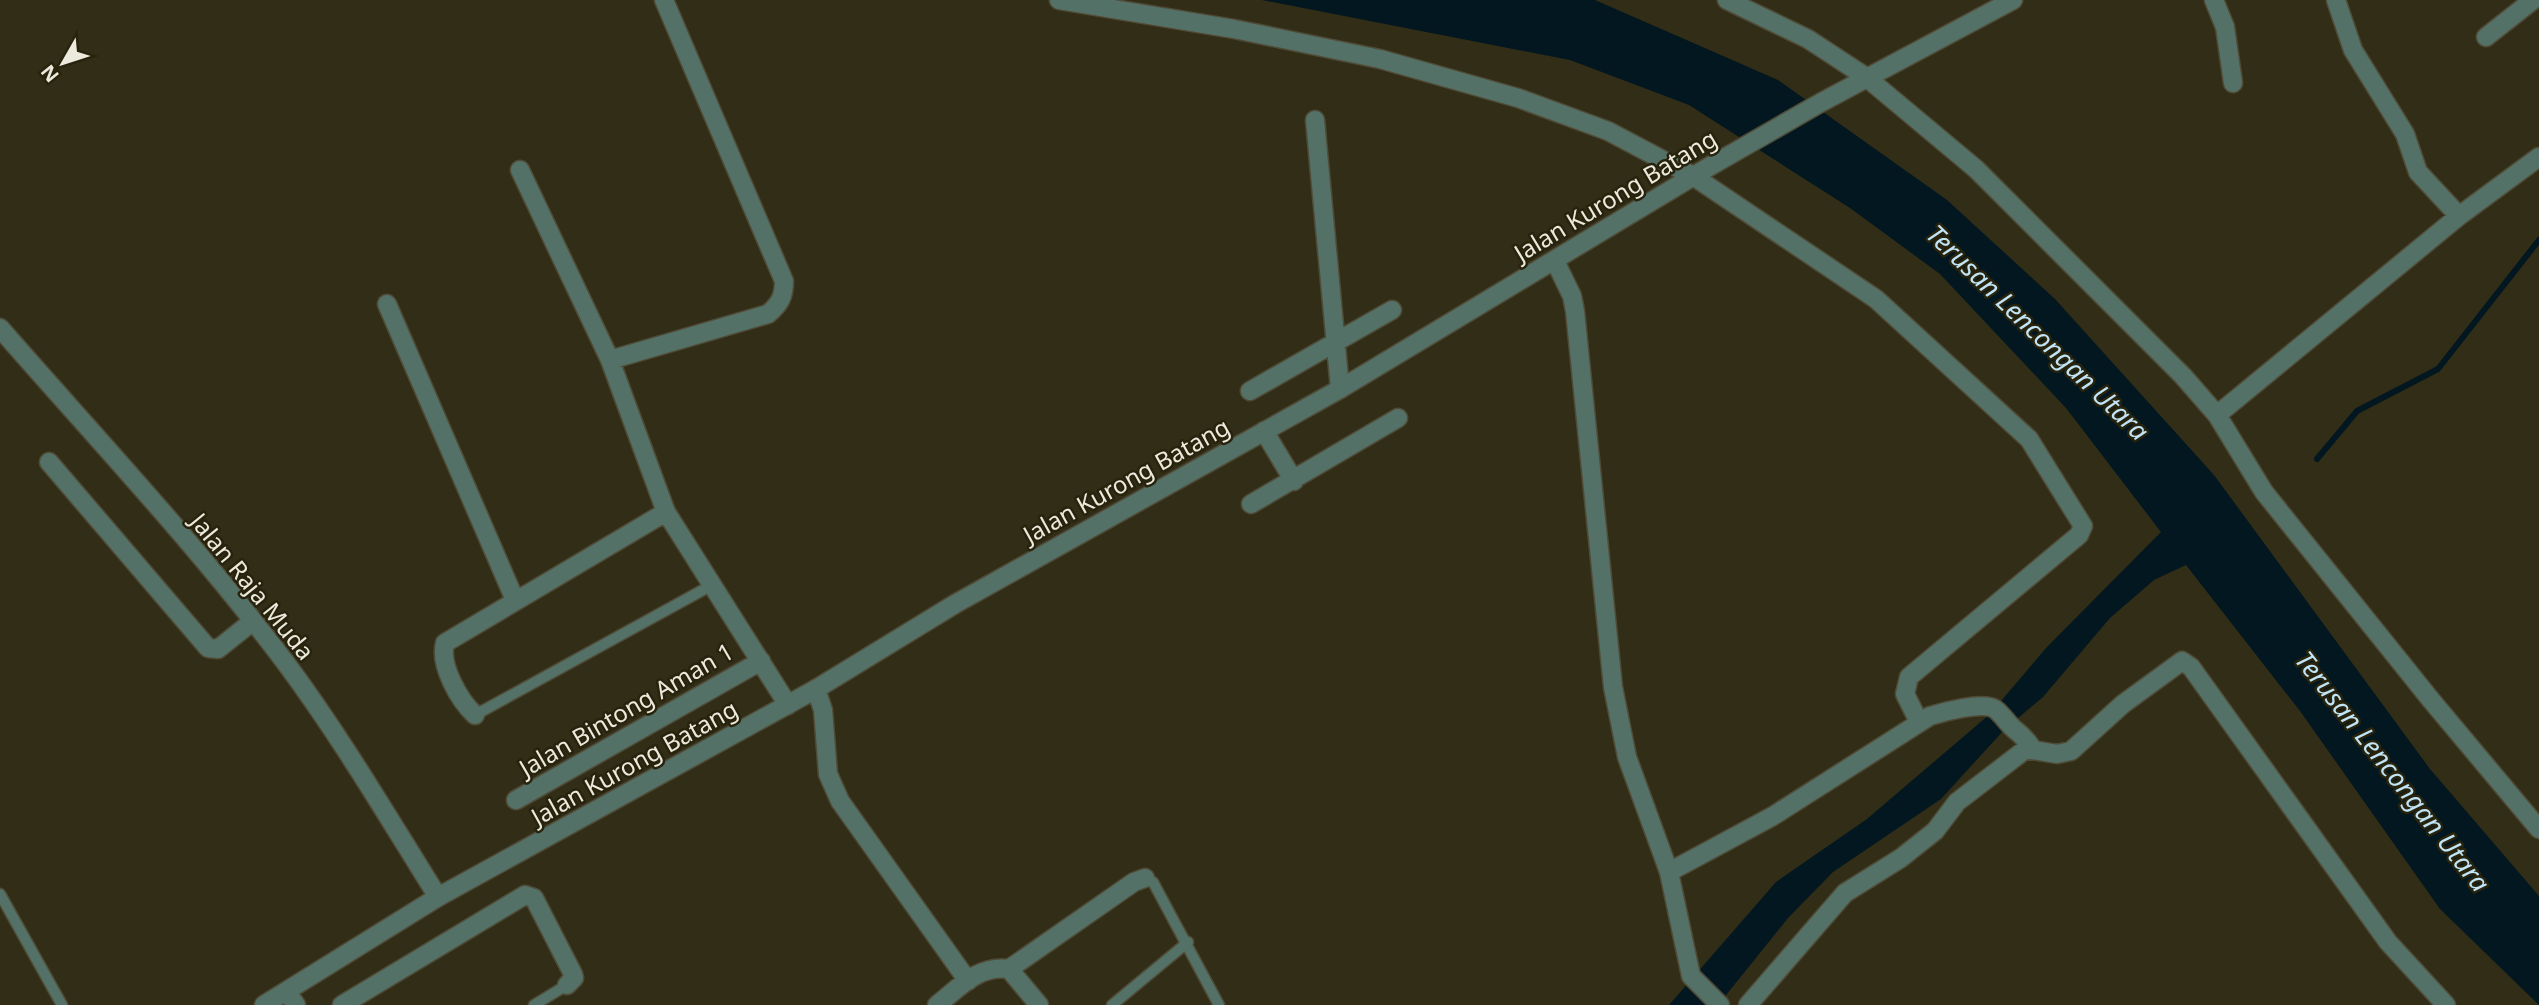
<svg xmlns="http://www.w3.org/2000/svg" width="2539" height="1005" viewBox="0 0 2539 1005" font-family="'Noto Sans',sans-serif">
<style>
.water{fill:#031721}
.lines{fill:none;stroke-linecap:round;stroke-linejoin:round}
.stream{stroke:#031721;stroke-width:6}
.service-casing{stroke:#4f4b37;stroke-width:13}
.minor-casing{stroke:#4f4b37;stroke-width:21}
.tertiary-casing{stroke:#4f4b37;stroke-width:21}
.service{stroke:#547167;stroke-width:10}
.minor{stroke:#547167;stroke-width:18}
.tertiary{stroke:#547167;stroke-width:18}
.labels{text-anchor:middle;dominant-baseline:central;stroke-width:5;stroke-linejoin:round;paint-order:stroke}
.street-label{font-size:24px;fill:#eceadc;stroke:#27230d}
.water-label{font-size:26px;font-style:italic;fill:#c1e5f7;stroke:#27230d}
</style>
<rect width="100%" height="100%" fill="#312d17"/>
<path class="water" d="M 1262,0 L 1595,0 L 1778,80 L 1947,200 L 2055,299 L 2214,475 L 2430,769 L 2539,896 L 2539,1005 L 2440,909 L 2300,711 L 2186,565 L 2154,580 L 2110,618 L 2043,697 L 2004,730 L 1941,799 L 1833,872 L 1788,918 L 1718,1005 L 1669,1005 L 1776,882 L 1867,819 L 1990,714 L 2046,648 L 2161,532 L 2066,408 L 1940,274 L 1850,208 L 1689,105 L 1570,60 Z"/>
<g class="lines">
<path class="stream" d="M 2317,459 L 2357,411 L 2438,369 L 2539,240"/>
<g class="service-casing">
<path id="service" d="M 475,715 L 712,585
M 1145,878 L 1153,882 L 1219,1005
M 0,894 L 62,1005
M 534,1005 L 567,985
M 1112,1005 L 1188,942"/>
</g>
<g class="minor-casing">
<path id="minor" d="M 1059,0 L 1234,29 L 1380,59 L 1518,98 L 1608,131 L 1693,176 L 1876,299 L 2029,439 L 2083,526 L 2079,535 L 1909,677 L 1905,694 L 1919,722
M 1727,0 L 1808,39 L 1866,77 L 1976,169 L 2183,376 L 2217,415 L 2264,492 L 2431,700 L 2539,829
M 2214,0 L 2225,27 L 2233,83
M 2336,0 L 2353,50 L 2405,134 L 2418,172 L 2459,216
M 2486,37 L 2533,0
M 1315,120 L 1340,389
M 520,170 L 610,360 L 666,512 L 788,705
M 1555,261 L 1572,296 L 1575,311 L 1613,687 L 1627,757 L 1669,872 L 1773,816 L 1930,716 C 1943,712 1983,701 1995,709 C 2002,714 2007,723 2014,729 C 2022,735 2026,739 2032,748
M 387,304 L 515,600
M 610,360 L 768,314 C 780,304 784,296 784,281 L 664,0
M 1250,391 L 1392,310
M 2217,415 L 2459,216 L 2539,157
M 1264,431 L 1294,481
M 49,462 L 208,648 L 218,649 L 253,621
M 1251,504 L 1398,418
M 816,689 L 823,710 L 828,774 L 840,801 L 968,981
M 475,715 C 459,700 439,665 445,643 L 666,512
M 516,800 L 761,661
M 1669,872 L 1691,976 L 1720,1005
M 1009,969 L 1039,1005
M 287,992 L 296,1005
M 342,1005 L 525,895 L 534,898 L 573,974 L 574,978 L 567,985
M 937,1005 C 960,987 978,965 1009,969 L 1134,882 L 1145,878
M 1748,1005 L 1845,893 L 1901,858 L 1935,831 L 1957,802 L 2026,749 L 2057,754 L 2071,751 L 2123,704 L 2182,661 L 2191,667 L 2388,942 L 2446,1005"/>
</g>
<g class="tertiary-casing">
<path id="tertiary" d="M 0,328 C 96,438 197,545 285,662 C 341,737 389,819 438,897
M 264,1005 L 438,897 L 816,689 L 955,604 L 1340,389 L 1707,168 L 1820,103 L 2013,0"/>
</g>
<use href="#service" class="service"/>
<use href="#minor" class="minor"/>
<use href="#tertiary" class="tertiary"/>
</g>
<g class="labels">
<g class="street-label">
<text transform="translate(1615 195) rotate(-31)">Jalan Kurong Batang</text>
<text transform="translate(1126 480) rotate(-29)">Jalan Kurong Batang</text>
<text transform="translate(253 586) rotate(51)">Jalan Raja Muda</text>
<text transform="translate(626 709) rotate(-30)">Jalan Bintong Aman 1</text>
<text transform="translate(634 762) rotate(-29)">Jalan Kurong Batang</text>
</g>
<g class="water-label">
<text transform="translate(2038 332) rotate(44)">Terusan Lencongan Utara</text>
<text transform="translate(2393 771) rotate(52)">Terusan Lencongan Utara</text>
</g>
</g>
<g transform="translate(63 63) rotate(231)" stroke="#27230d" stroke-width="5" paint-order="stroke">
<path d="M0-5L12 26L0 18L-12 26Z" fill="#eceadc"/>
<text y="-10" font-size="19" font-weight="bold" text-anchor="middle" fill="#eceadc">N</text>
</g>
</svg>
